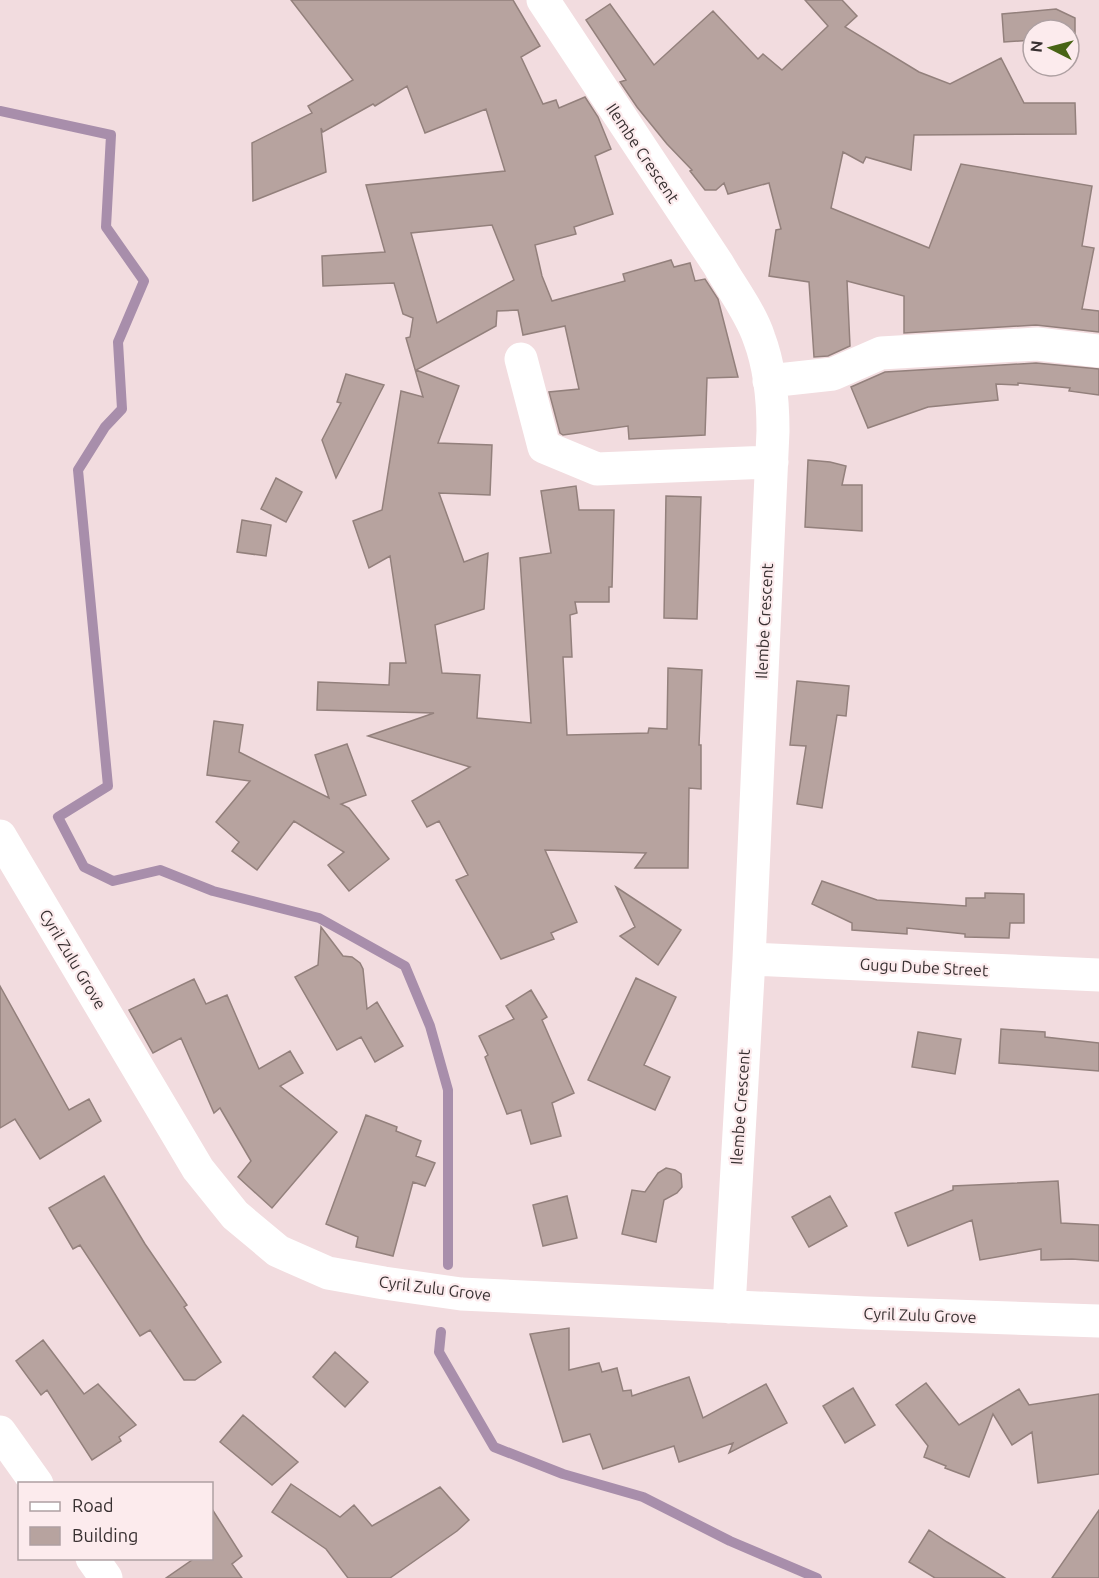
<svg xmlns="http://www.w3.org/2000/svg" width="1099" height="1578" viewBox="0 0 1099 1578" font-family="Ubuntu,sans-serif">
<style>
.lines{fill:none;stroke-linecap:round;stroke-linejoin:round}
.stream{stroke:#a88eab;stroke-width:10}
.building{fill:#b7a39f;stroke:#93807c;stroke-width:1.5;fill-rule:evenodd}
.street{stroke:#fff;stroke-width:33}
.labels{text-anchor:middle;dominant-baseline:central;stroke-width:4.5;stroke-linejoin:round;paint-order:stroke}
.street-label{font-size:16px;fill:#383031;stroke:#fcebed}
</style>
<rect width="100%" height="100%" fill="#f2dcdf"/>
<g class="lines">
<path class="stream" d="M 0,111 L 111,135 L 106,227 L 144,281 L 118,342 L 122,409 L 105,427 L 78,470 L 108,786 L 58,817 L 84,867 L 113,881 L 160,870 L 213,891 L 319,918 L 405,966 L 430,1026 L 448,1090 L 448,1265
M 441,1332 L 439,1352 L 494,1447 L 563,1474 L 643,1497 L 730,1541 L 817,1578"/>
</g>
<path class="building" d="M 291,0 L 513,0 L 540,46 L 521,57 L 543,104 L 556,100 L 559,108 L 585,97 L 598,117 L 611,149 L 595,156 L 613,214 L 574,227 L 576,234 L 535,245 L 542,276 L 552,301 L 625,281 L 623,274 L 671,260 L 674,267 L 690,263 L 695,281 L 705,279 L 718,299 L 738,377 L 707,378 L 705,435 L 629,439 L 628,426 L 563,435 L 560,433 L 549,392 L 579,389 L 565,326 L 523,335 L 518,310 L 497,311 L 496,326 L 416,370 L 459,386 L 438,443 L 492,445 L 490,495 L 439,493 L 464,562 L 488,553 L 484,609 L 435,625 L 442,673 L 480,675 L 477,718 L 531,723 L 520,558 L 551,553 L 541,491 L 576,486 L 579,510 L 614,510 L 612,587 L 609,587 L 609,602 L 575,602 L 577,613 L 570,615 L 572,657 L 563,657 L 567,735 L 648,733 L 649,728 L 667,729 L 668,668 L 702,670 L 699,745 L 701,745 L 701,789 L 689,788 L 688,868 L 635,868 L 646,853 L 545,850 L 577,922 L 551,933 L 554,939 L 501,959 L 456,880 L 468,875 L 439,821 L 427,827 L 412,801 L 470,767 L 368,736 L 434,713 L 317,710 L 318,682 L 389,685 L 390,663 L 406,663 L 390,556 L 369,568 L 353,521 L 382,510 L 401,391 L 423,397 L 406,338 L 410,337 L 413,318 L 403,314 L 394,283 L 323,286 L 322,256 L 385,252 L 366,185 L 505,171 L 486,109 L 425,133 L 407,86 L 375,106 L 373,104 L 323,132 L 321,128 L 326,172 L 253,201 L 252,143 L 312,113 L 308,106 L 353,80 ZM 492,225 L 514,280 L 437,323 L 411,233 Z
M 805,0 L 842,0 L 857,16 L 845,27 L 919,72 L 950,84 L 1001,58 L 1024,103 L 1075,103 L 1076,134 L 914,135 L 911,170 L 866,157 L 863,163 L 843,152 L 831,208 L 929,248 L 961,164 L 1092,186 L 1082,246 L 1094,248 L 1082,309 L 1099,311 L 1099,332 L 1036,325 L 904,333 L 904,296 L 847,281 L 850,346 L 828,356 L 814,357 L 809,282 L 769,276 L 776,230 L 781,229 L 769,183 L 728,194 L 724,183 L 716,190 L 705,190 L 690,171 L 692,170 L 667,144 L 637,107 L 620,82 L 626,80 L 586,20 L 610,4 L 654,65 L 713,11 L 758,59 L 763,54 L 782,70 L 828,26 Z
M 1056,9 L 1075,18 L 1075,48 L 1069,45 L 1069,30 L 1033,30 L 1033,40 L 1004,42 L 1002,14 Z
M 1036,363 L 1099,369 L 1099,395 L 1069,391 L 1070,388 L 1018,383 L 1018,385 L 996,384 L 998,400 L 928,407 L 868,428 L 851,387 L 885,372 Z
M 346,374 L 384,385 L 336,478 L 322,440 L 341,403 L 337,402 Z
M 808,460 L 830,462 L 846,466 L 842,485 L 862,485 L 862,531 L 805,527 Z
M 276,478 L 302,492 L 286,522 L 261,509 Z
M 666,496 L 701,497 L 697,619 L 664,618 Z
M 242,520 L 271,525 L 266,556 L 237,552 Z
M 797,681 L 849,686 L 846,716 L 837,715 L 822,808 L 797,804 L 806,746 L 790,745 Z
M 214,721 L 243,725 L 239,752 L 329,798 L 315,755 L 347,744 L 366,795 L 341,804 L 349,808 L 389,859 L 349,891 L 328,865 L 344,852 L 294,821 L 257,870 L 232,851 L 239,842 L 216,822 L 250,781 L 207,775 Z
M 822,881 L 877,900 L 966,906 L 966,898 L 985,898 L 985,893 L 1024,894 L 1024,923 L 1010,923 L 1009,938 L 965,937 L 965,934 L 907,928 L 907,934 L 852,930 L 852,923 L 812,904 Z
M 616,887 L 681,930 L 658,965 L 620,936 L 635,927 Z
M 321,927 L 343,956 L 352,957 L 360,963 L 363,969 L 367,1009 L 377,1002 L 403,1046 L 375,1062 L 361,1037 L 337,1050 L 295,977 L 318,965 Z
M 636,978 L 676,997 L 644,1065 L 670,1077 L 655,1110 L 588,1080 Z
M 194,979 L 206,1004 L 227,995 L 259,1069 L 290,1051 L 303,1073 L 280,1086 L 337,1132 L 272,1208 L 238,1177 L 251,1161 L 220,1108 L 214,1113 L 181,1038 L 153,1053 L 129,1010 Z
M 0,986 L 69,1110 L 89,1099 L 101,1121 L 40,1159 L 15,1119 L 0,1128 Z
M 531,990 L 547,1017 L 542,1020 L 574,1093 L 552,1103 L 561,1136 L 531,1144 L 521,1110 L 507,1114 L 485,1057 L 488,1055 L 479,1036 L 514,1019 L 506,1006 Z
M 1001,1029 L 1045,1032 L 1045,1037 L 1099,1043 L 1099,1071 L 999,1063 Z
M 918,1032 L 961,1039 L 955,1074 L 912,1067 Z
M 366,1115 L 397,1127 L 396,1131 L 421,1141 L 416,1156 L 435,1163 L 425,1186 L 413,1182 L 393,1256 L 356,1247 L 358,1237 L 326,1224 Z
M 666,1168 L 675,1170 L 681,1174 L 682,1187 L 677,1193 L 664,1200 L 656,1242 L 622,1234 L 632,1190 L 645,1192 L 658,1173 Z
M 104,1176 L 145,1244 L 187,1305 L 184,1307 L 221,1362 L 195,1380 L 184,1380 L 150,1330 L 140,1336 L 80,1245 L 73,1249 L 49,1208 Z
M 1058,1181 L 1061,1223 L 1099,1225 L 1099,1261 L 1072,1259 L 1041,1260 L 1041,1249 L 980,1260 L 972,1220 L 908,1246 L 895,1213 L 953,1190 L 953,1186 Z
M 567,1196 L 577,1238 L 543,1246 L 533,1205 Z
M 830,1196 L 847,1226 L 809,1247 L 792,1217 Z
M 569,1328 L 569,1370 L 599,1363 L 602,1372 L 617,1368 L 623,1391 L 631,1390 L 632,1396 L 689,1377 L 703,1418 L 766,1384 L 787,1423 L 729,1453 L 733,1443 L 679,1462 L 674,1446 L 603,1469 L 590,1434 L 563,1442 L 530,1334 Z
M 43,1340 L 84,1394 L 98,1384 L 136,1425 L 119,1437 L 121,1441 L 92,1460 L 47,1390 L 41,1395 L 16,1361 Z
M 335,1352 L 368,1382 L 345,1407 L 313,1377 Z
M 926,1383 L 959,1425 L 1019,1389 L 1029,1405 L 1099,1394 L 1099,1474 L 1038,1483 L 1032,1432 L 1012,1445 L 993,1414 L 969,1477 L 945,1468 L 946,1466 L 924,1457 L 928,1446 L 896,1405 Z
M 853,1388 L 875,1425 L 845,1443 L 823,1406 Z
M 243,1415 L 298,1462 L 272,1485 L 220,1442 Z
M 291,1484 L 340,1517 L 354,1505 L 372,1526 L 440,1487 L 469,1520 L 457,1531 L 390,1578 L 348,1578 L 326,1549 L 272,1512 Z
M 212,1509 L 242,1556 L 232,1564 L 242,1578 L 166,1578 L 195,1558 L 212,1558 Z
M 1099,1510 L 1099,1578 L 1052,1578 Z
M 929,1530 L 947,1542 L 1005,1578 L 935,1578 L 909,1562 Z"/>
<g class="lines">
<path class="street" d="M 543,0 L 718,264 C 731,287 751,313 759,338 C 770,367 773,400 773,431 L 749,959 L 729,1307
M 521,359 L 544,447 L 597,469 L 772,462
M 769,381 L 833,374 L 881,353 L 1037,344 L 1099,351
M 0,836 L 198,1169 L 235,1215 L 278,1251 L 328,1273 L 384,1283 L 461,1294 L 866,1313 L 1099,1321
M 749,959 L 1099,975
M 0,1432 L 37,1484
M 92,1558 L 106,1578"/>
</g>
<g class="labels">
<g class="street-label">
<text transform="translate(643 153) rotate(56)">Ilembe Crescent</text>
<text transform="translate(764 621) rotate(-87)">Ilembe Crescent</text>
<text transform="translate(73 959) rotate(59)">Cyril Zulu Grove</text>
<text transform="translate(924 967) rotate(3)">Gugu Dube Street</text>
<text transform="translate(740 1107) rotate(-86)">Ilembe Crescent</text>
<text transform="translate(435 1288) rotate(7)">Cyril Zulu Grove</text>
<text transform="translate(920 1315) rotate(2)">Cyril Zulu Grove</text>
</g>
</g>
<rect x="18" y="1482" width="195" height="78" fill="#fcebed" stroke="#aea0a2" stroke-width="1.5"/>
<rect x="30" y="1502" width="30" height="9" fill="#ffffff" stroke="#aea0a2" stroke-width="1.5"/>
<text x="72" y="1512" font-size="18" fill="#383031">Road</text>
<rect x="30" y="1527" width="30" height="18" fill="#b7a39f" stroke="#aea0a2" stroke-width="1.5"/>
<text x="72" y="1542" font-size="18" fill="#383031">Building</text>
<g transform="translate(1051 48) rotate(276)"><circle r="28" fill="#fcebed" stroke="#aea0a2" stroke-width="1.5"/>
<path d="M0-4.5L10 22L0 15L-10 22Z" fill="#486415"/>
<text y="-9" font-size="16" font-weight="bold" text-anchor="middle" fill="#383031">N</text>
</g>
</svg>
